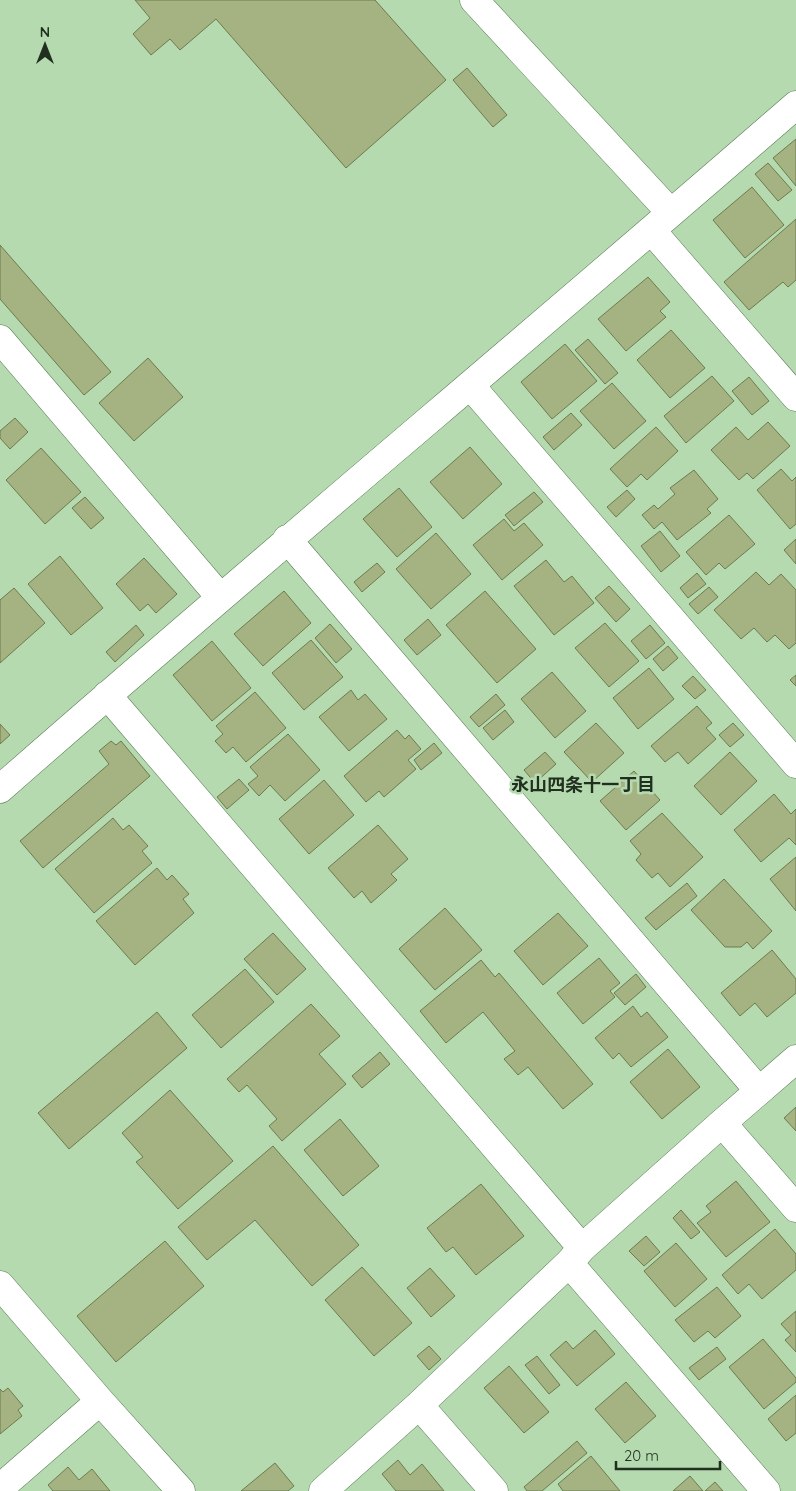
<svg xmlns="http://www.w3.org/2000/svg" width="796" height="1491" viewBox="0 0 796 1491" font-family="Quicksand,'Noto Sans JP',sans-serif">
<style>
.building{fill:#a4b381;stroke:#6d7b4c}
.lines{fill:none;stroke-linecap:round;stroke-linejoin:round}
.minor-casing{stroke:#5a7c55;stroke-width:29}
.minor{stroke:#fff;stroke-width:28}
.labels{text-anchor:middle;dominant-baseline:central;stroke-width:5;stroke-linejoin:round;paint-order:stroke}
.neighbourhood-label{font-size:18px;font-weight:bold;fill:#212f1f;stroke:#b5dab0}
</style>
<rect width="100%" height="100%" fill="#b5dab0"/>
<path class="building" d="M 135,0 L 375,0 L 446,80 L 346,168 L 216,19 L 180,50 L 170,39 L 151,55 L 133,34 L 150,18 Z
M 467,68 L 507,115 L 493,127 L 453,80 Z
M 796,139 L 796,186 L 773,158 Z
M 768,163 L 792,190 L 778,201 L 755,174 Z
M 752,187 L 784,225 L 745,258 L 713,220 Z
M 796,219 L 796,280 L 788,287 L 783,282 L 749,310 L 724,282 Z
M 0,245 L 111,372 L 84,395 L 0,299 Z
M 648,277 L 670,302 L 660,311 L 666,317 L 626,351 L 598,319 Z
M 671,330 L 705,368 L 670,398 L 637,360 Z
M 588,339 L 618,373 L 605,384 L 575,350 Z
M 565,344 L 597,381 L 552,419 L 521,382 Z
M 148,358 L 183,397 L 134,441 L 99,403 Z
M 712,376 L 734,401 L 686,443 L 664,416 Z
M 749,377 L 769,401 L 752,415 L 732,391 Z
M 612,383 L 646,421 L 614,449 L 580,411 Z
M 571,413 L 582,425 L 554,450 L 543,437 Z
M 15,418 L 28,432 L 10,449 L 0,438 L 0,431 Z
M 768,422 L 790,446 L 753,479 L 747,473 L 739,480 L 711,450 L 736,427 L 748,440 Z
M 656,427 L 678,451 L 647,480 L 641,474 L 627,487 L 610,469 Z
M 470,447 L 502,484 L 463,519 L 430,482 Z
M 41,448 L 81,492 L 45,524 L 6,480 Z
M 781,469 L 792,481 L 796,477 L 796,524 L 790,529 L 757,490 Z
M 694,470 L 718,499 L 707,509 L 711,513 L 677,540 L 662,522 L 654,529 L 642,515 L 654,505 L 658,509 L 675,494 L 670,488 Z
M 399,488 L 432,527 L 397,557 L 363,519 Z
M 627,490 L 635,499 L 616,517 L 607,507 Z
M 534,492 L 543,502 L 514,526 L 505,515 Z
M 85,497 L 104,518 L 91,529 L 72,508 Z
M 729,515 L 755,544 L 725,569 L 719,563 L 706,575 L 686,552 Z
M 504,519 L 514,531 L 524,523 L 543,545 L 502,580 L 473,545 Z
M 660,531 L 680,556 L 661,572 L 641,546 Z
M 436,533 L 471,574 L 431,609 L 396,569 Z
M 796,539 L 796,564 L 784,550 Z
M 60,556 L 103,608 L 71,635 L 28,584 Z
M 144,558 L 177,594 L 156,613 L 148,604 L 140,611 L 116,584 Z
M 546,560 L 564,582 L 572,576 L 594,603 L 554,635 L 514,586 Z
M 377,563 L 385,572 L 362,592 L 354,582 Z
M 756,572 L 769,585 L 781,574 L 796,590 L 796,643 L 789,649 L 775,635 L 767,642 L 754,628 L 741,639 L 714,610 Z
M 697,573 L 706,584 L 688,598 L 680,588 Z
M 609,586 L 630,609 L 616,622 L 595,598 Z
M 709,587 L 718,597 L 698,614 L 689,604 Z
M 14,588 L 45,623 L 0,663 L 0,600 Z
M 284,591 L 311,623 L 263,666 L 234,634 Z
M 485,591 L 536,649 L 497,683 L 446,625 Z
M 428,619 L 441,635 L 417,655 L 404,640 Z
M 605,623 L 639,661 L 609,687 L 575,648 Z
M 330,624 L 352,649 L 336,663 L 315,638 Z
M 136,625 L 144,635 L 115,662 L 106,652 Z
M 650,625 L 665,643 L 646,659 L 631,641 Z
M 311,640 L 343,677 L 304,710 L 272,673 Z
M 212,641 L 251,688 L 212,721 L 173,675 Z
M 668,646 L 678,658 L 663,671 L 653,659 Z
M 649,668 L 674,699 L 638,729 L 613,698 Z
M 552,672 L 586,711 L 555,738 L 521,699 Z
M 796,675 L 796,686 L 790,680 Z
M 693,676 L 706,690 L 695,699 L 682,686 Z
M 351,690 L 358,700 L 365,694 L 387,719 L 349,751 L 319,717 Z
M 255,692 L 286,728 L 246,762 L 233,747 L 226,753 L 215,741 L 223,734 L 216,726 Z
M 496,694 L 505,705 L 479,727 L 470,717 Z
M 697,706 L 712,723 L 706,728 L 716,739 L 688,764 L 678,752 L 665,762 L 651,746 Z
M 505,710 L 514,722 L 493,740 L 483,728 Z
M 596,723 L 624,753 L 592,782 L 564,752 Z
M 733,723 L 744,735 L 730,747 L 719,735 Z
M 0,724 L 10,735 L 0,744 Z
M 397,730 L 405,739 L 409,735 L 421,749 L 408,760 L 416,769 L 384,797 L 379,791 L 366,802 L 344,776 Z
M 288,734 L 320,770 L 285,801 L 270,785 L 259,796 L 248,784 L 258,776 L 250,767 Z
M 111,741 L 116,745 L 121,741 L 150,776 L 43,868 L 20,841 L 109,764 L 99,751 Z
M 434,743 L 442,753 L 421,770 L 414,760 Z
M 545,752 L 556,764 L 535,783 L 524,770 Z
M 730,752 L 757,781 L 721,815 L 694,786 Z
M 634,771 L 660,800 L 626,830 L 600,801 Z
M 239,779 L 249,790 L 227,809 L 217,797 Z
M 324,780 L 354,815 L 309,854 L 279,819 Z
M 774,794 L 791,814 L 796,809 L 796,845 L 789,838 L 761,862 L 734,830 Z
M 662,813 L 703,857 L 670,887 L 658,873 L 652,878 L 636,860 L 641,854 L 630,841 Z
M 113,818 L 123,830 L 129,825 L 148,846 L 142,851 L 152,863 L 94,913 L 55,869 Z
M 378,825 L 408,859 L 391,874 L 397,880 L 371,903 L 362,891 L 354,898 L 328,868 Z
M 796,857 L 796,911 L 770,879 Z
M 157,868 L 167,880 L 172,875 L 189,894 L 183,899 L 194,913 L 135,965 L 96,921 Z
M 724,879 L 772,931 L 753,949 L 747,942 L 741,947 L 725,947 L 691,910 Z
M 687,883 L 697,896 L 656,930 L 645,918 Z
M 445,908 L 482,950 L 435,990 L 399,949 Z
M 558,913 L 588,946 L 543,985 L 514,951 Z
M 273,933 L 306,969 L 277,995 L 244,959 Z
M 772,950 L 796,979 L 796,993 L 767,1017 L 755,1003 L 740,1016 L 721,993 Z
M 599,958 L 620,983 L 610,991 L 615,997 L 583,1024 L 557,993 Z
M 481,960 L 495,977 L 499,973 L 593,1084 L 563,1109 L 528,1067 L 518,1075 L 504,1059 L 515,1051 L 483,1012 L 446,1043 L 420,1011 Z
M 245,969 L 274,1002 L 221,1048 L 192,1015 Z
M 636,974 L 646,987 L 625,1005 L 614,993 Z
M 311,1004 L 340,1036 L 319,1054 L 346,1084 L 282,1141 L 269,1126 L 277,1119 L 247,1085 L 239,1092 L 227,1079 Z
M 633,1006 L 641,1017 L 647,1012 L 668,1037 L 631,1067 L 619,1053 L 613,1059 L 595,1038 Z
M 157,1012 L 187,1048 L 69,1149 L 38,1113 Z
M 668,1049 L 700,1087 L 662,1119 L 630,1082 Z
M 380,1052 L 390,1064 L 362,1088 L 352,1076 Z
M 170,1090 L 233,1161 L 178,1209 L 136,1162 L 143,1157 L 122,1133 Z
M 796,1107 L 796,1131 L 784,1118 Z
M 340,1119 L 379,1166 L 343,1196 L 304,1150 Z
M 273,1146 L 359,1245 L 312,1286 L 255,1220 L 207,1260 L 178,1227 Z
M 736,1181 L 770,1222 L 726,1257 L 697,1223 L 711,1212 L 706,1206 Z
M 481,1184 L 524,1236 L 476,1275 L 453,1247 L 446,1252 L 427,1228 Z
M 681,1210 L 700,1232 L 691,1239 L 673,1218 Z
M 775,1229 L 796,1254 L 796,1270 L 762,1299 L 749,1284 L 738,1294 L 722,1275 Z
M 646,1236 L 660,1252 L 644,1266 L 629,1251 Z
M 165,1241 L 204,1286 L 116,1362 L 77,1316 Z
M 676,1243 L 707,1279 L 675,1307 L 644,1271 Z
M 362,1267 L 412,1323 L 374,1356 L 325,1300 Z
M 430,1268 L 455,1296 L 431,1317 L 407,1288 Z
M 717,1287 L 741,1316 L 715,1338 L 708,1331 L 694,1342 L 675,1320 Z
M 796,1311 L 796,1352 L 785,1340 L 791,1335 L 781,1324 Z
M 595,1330 L 615,1354 L 577,1386 L 550,1355 L 566,1341 L 573,1349 Z
M 763,1339 L 796,1378 L 796,1382 L 764,1409 L 729,1367 Z
M 429,1346 L 441,1359 L 429,1370 L 417,1356 Z
M 717,1347 L 726,1359 L 699,1380 L 689,1368 Z
M 537,1356 L 560,1385 L 549,1394 L 525,1365 Z
M 509,1366 L 549,1412 L 524,1433 L 484,1388 Z
M 626,1382 L 656,1416 L 625,1443 L 595,1409 Z
M 8,1388 L 23,1406 L 18,1410 L 22,1416 L 0,1434 L 0,1389 L 3,1392 Z
M 796,1395 L 796,1433 L 786,1441 L 768,1419 Z
M 577,1441 L 587,1453 L 542,1491 L 527,1491 L 524,1487 Z
M 591,1456 L 620,1491 L 563,1491 L 558,1484 Z
M 398,1460 L 410,1475 L 422,1464 L 444,1491 L 396,1491 L 382,1474 Z
M 275,1463 L 294,1486 L 288,1491 L 241,1491 Z
M 68,1467 L 79,1480 L 92,1469 L 110,1491 L 53,1491 L 48,1485 Z
M 690,1476 L 703,1491 L 673,1491 Z
M 715,1482 L 723,1491 L 705,1491 Z"/>
<g class="lines">
<g class="minor-casing">
<path id="minor" d="M 474,0 L 671,213
M 652,231 L 796,397
M 0,339 L 220,597
M 470,385 L 796,764
M 287,539 L 759,1091
M 107,695 L 582,1248
M 0,789 C 263,558 532,335 796,105
M 722,1123 L 796,1208
M 569,1263 L 766,1491
M 0,1285 L 100,1401 L 181,1491
M 419,1405 L 494,1491
M 0,1488 L 100,1401
M 323,1491 L 419,1405 L 569,1263 L 582,1248 L 722,1123 L 796,1059"/>
</g>
<use href="#minor" class="minor"/>
</g>
<g class="labels">
<g class="neighbourhood-label">
<text x="583" y="784">永山四条十一丁目</text>
</g>
</g>
<g transform="translate(45 45)" stroke="#b5dab0" stroke-width="4" paint-order="stroke">
<path d="M0-4L9 19L0 12L-9 19Z" fill="#212f1f"/>
<text y="-8" font-size="14" font-weight="bold" text-anchor="middle" fill="#212f1f">N</text>
</g>
<path d="M616 1461v8h104v-8" fill="none" stroke="#212f1f" stroke-width="2.5"/>
<text x="624" y="1461" font-size="15" fill="#212f1f" stroke="#b5dab0" stroke-width="4" paint-order="stroke">20 m</text>
</svg>
